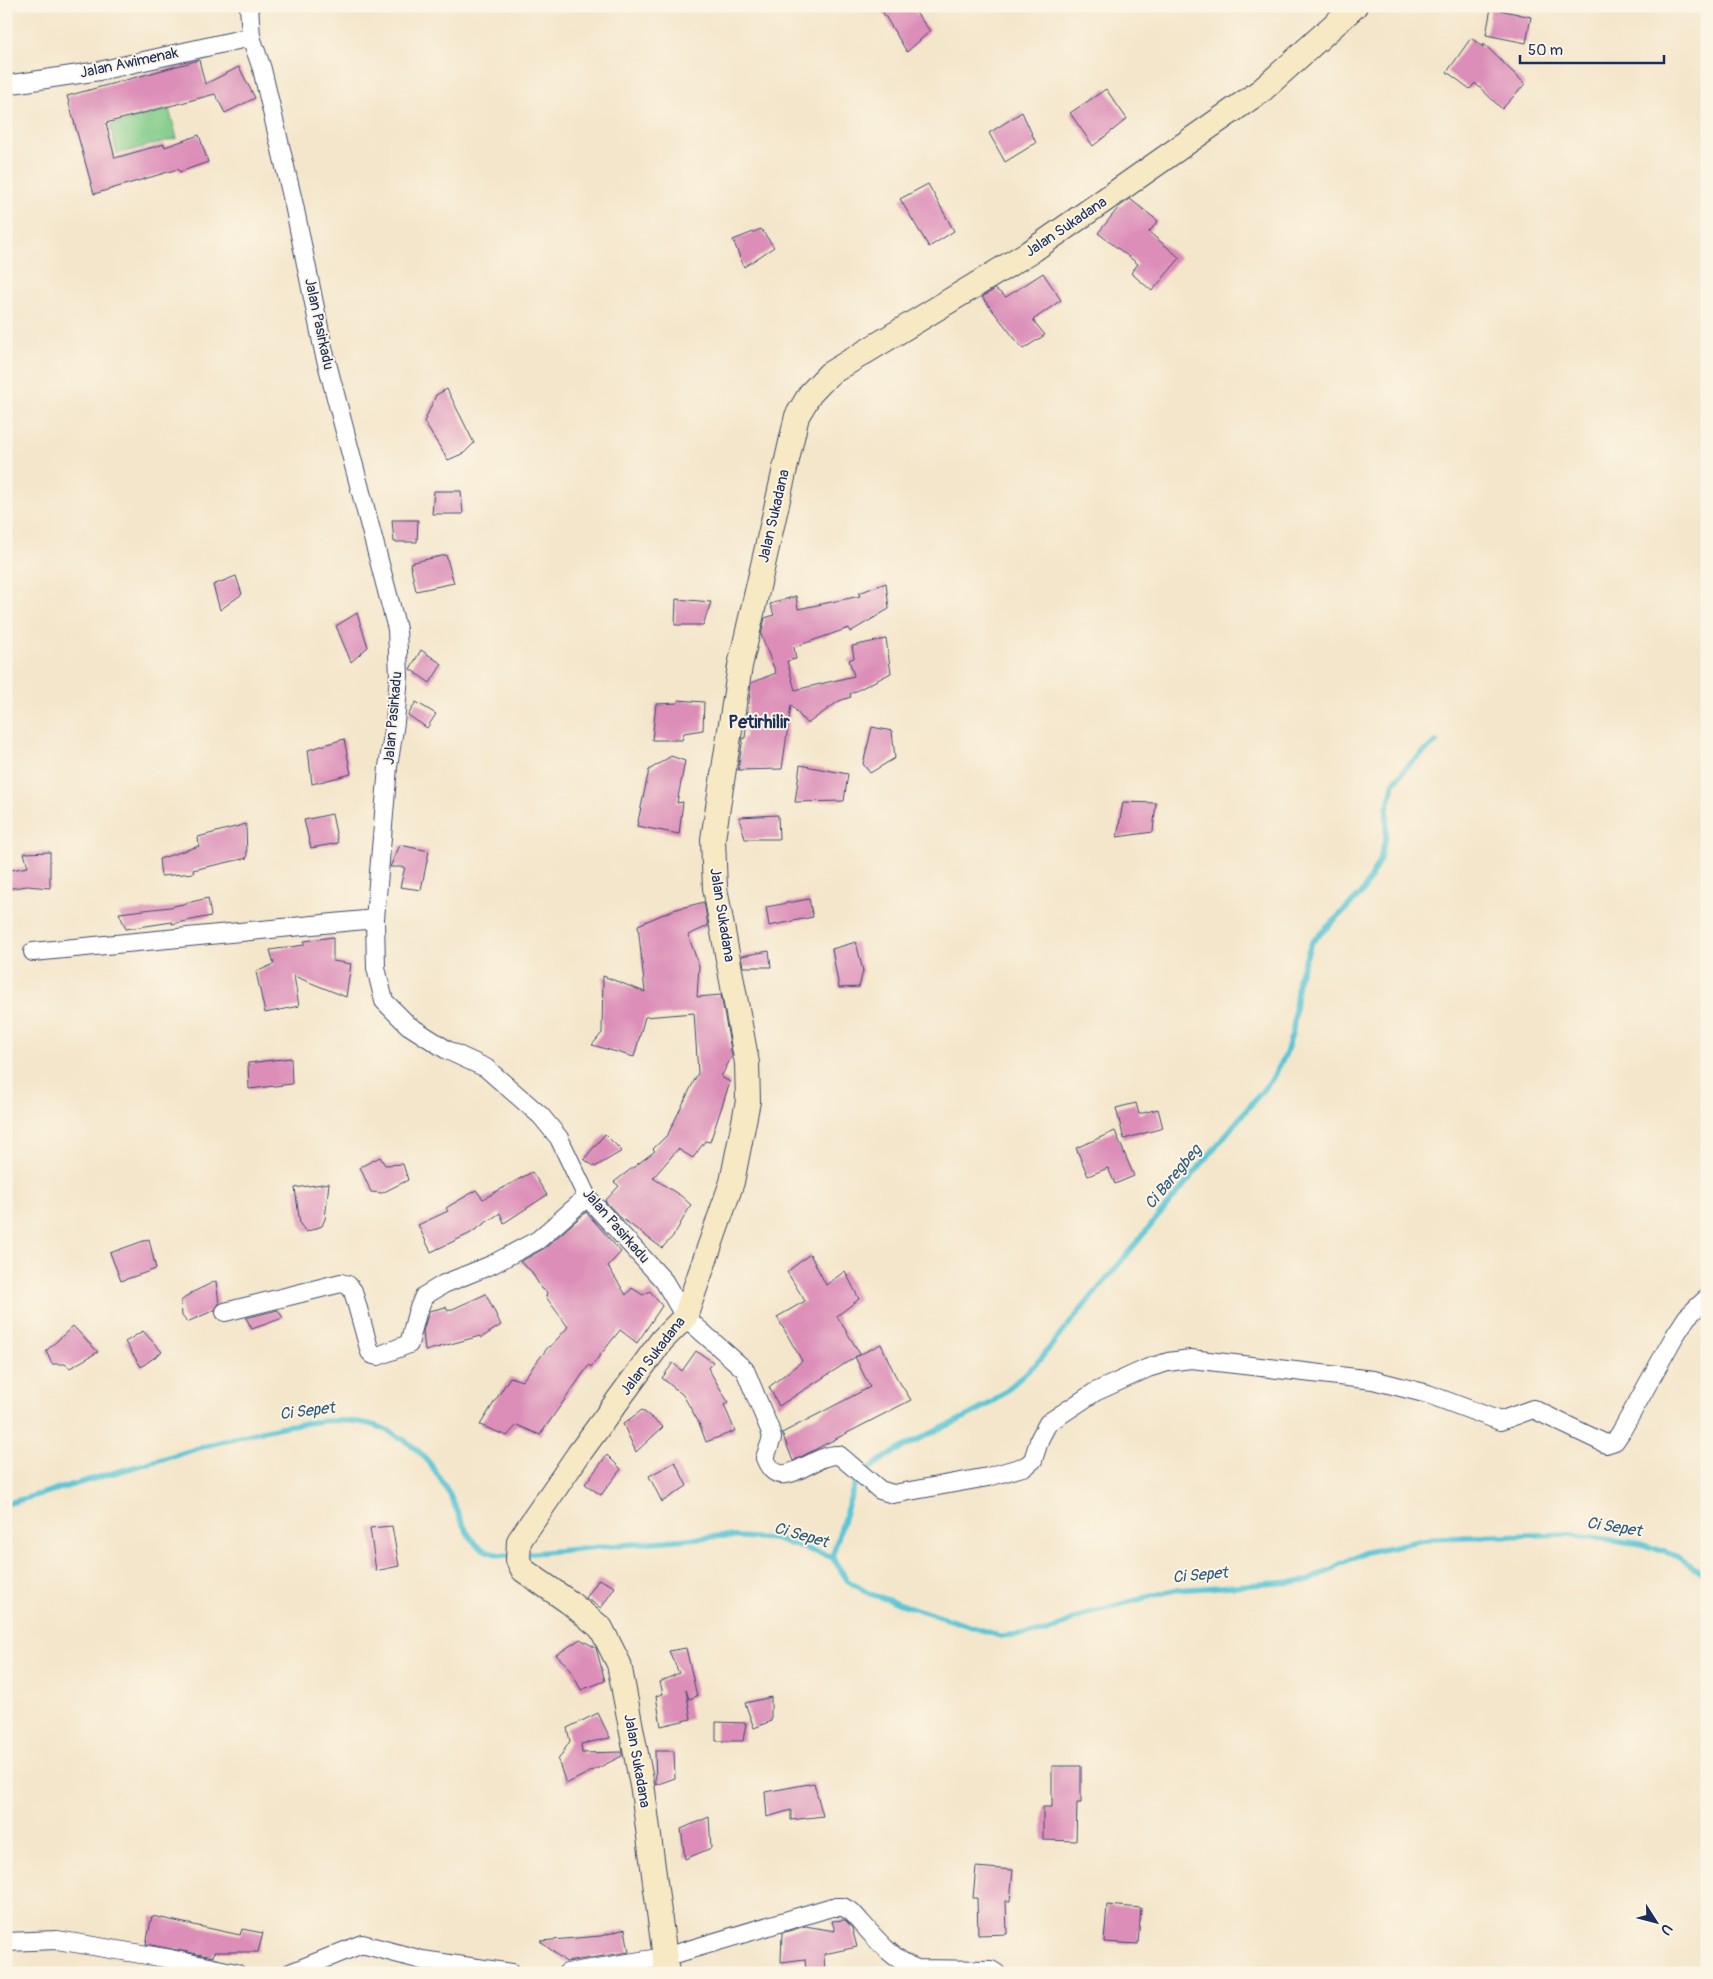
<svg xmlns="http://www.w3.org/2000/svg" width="1713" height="1979" viewBox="0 0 1713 1979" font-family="Pangolin,sans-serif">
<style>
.green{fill:#82cc89;stroke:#4e7e74}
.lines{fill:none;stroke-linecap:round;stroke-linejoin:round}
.stream{stroke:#5bc6d6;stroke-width:5.5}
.building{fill:#dc8db8}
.street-casing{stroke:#3c4a6e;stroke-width:20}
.secondary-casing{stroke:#3c4a6e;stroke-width:26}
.street{stroke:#fff;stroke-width:18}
.secondary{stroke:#f7e9c3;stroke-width:24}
.labels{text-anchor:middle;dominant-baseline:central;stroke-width:4;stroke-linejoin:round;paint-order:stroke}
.street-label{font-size:15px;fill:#1b2f5e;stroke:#fcf5e5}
.water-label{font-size:16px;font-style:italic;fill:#2e5c82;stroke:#fcf5e5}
.quarter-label{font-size:18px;font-weight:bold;fill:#1b2f5e;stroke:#fcf5e5}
</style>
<rect width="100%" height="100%" fill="#fcf5e5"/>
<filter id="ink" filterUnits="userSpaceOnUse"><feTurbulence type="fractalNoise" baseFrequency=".02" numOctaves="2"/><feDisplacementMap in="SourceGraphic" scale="10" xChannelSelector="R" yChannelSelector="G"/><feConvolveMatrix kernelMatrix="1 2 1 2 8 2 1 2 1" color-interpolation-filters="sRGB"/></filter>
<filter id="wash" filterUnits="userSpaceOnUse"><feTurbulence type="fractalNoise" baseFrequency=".0096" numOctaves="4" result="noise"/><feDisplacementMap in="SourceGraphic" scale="20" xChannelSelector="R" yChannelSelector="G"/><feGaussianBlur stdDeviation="1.12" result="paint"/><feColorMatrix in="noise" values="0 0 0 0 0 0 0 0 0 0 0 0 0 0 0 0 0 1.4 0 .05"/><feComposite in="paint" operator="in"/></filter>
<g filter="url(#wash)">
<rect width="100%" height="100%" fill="#f4e6cb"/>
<path class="green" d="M 169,109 L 177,138 L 117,154 L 110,125 Z"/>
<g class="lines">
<path class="stream" d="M 6,1504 C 58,1489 110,1474 162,1459 C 218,1443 321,1407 376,1426 C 396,1432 419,1449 431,1465 C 438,1475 446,1487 451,1497 C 465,1528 471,1558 514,1555
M 523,1554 L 720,1536 L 774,1539 L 832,1557 L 848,1581 L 870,1594 L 1000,1636 L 1047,1632 L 1088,1613 L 1174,1590 L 1308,1581 L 1362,1553 L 1433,1538 L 1570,1534 L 1641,1544 L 1677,1556 L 1707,1576
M 832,1557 L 854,1486 C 875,1450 959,1426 995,1400 C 1009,1389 1022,1376 1036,1364 L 1272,1079 L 1285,1056 L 1293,1031 L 1298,979 L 1312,942 L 1363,892 L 1379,861 L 1386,838 L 1387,809 L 1394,783 L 1408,765 L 1436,742"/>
</g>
<g id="blocks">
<path class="building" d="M 879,6 L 911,6 L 930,31 L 907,52 Z
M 1491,8 L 1531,17 L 1526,43 L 1486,35 Z
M 1471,38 L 1483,47 L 1484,44 L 1525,84 L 1502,109 L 1475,83 L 1470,89 L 1447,72 Z
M 199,60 L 205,84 L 239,67 L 255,98 L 225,113 L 215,94 L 106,123 L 115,158 L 164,144 L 165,147 L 199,135 L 208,162 L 180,172 L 178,169 L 94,194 L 67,96 Z
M 1106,89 L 1127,119 L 1093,146 L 1070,113 Z
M 1022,112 L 1036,143 L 1005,162 L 989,133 Z
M 928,184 L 954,231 L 929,247 L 900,199 Z
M 1130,199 L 1158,221 L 1149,232 L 1180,258 L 1152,291 L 1131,273 L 1138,264 L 1098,233 L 1119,207 Z
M 761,229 L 774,247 L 744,267 L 733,240 Z
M 1043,273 L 1061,300 L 1033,320 L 1045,335 L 1023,349 L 982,297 L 995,289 L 1006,297 Z
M 447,389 L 474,443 L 464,453 L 448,460 L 424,422 L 436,395 Z
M 434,491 L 461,491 L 463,514 L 432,514 Z
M 392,520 L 418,520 L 417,542 L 394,542 Z
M 446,555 L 454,583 L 416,591 L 410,563 Z
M 236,576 L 242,594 L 220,610 L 213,585 Z
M 886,583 L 889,609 L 850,632 L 849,628 L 794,647 L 796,659 L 787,661 L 795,690 L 854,676 L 849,660 L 854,658 L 852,646 L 886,639 L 891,673 L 850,694 L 851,697 L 839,701 L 807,724 L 791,705 L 782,769 L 738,770 L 743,738 L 745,738 L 751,683 L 776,673 L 761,635 L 765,618 L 774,615 L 770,604 L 796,596 L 798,609 L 860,596 L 859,593 Z
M 676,599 L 711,602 L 703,625 L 675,625 Z
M 357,613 L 368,647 L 351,662 L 336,626 Z
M 421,650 L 442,664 L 430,683 L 410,669 Z
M 678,700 L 704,702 L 703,730 L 684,733 L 682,740 L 652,740 L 656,704 L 678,703 Z
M 416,702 L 436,714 L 427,728 L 408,715 Z
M 872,727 L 892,731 L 895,758 L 870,773 L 863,764 Z
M 344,739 L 351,774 L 312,784 L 308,750 Z
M 671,756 L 685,761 L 677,803 L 683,802 L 679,834 L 637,826 L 649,770 Z
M 800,765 L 848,774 L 844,801 L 795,802 Z
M 1123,802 L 1156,803 L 1153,832 L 1117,837 Z
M 332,814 L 338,843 L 311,848 L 304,820 Z
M 778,815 L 779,839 L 745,839 L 739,817 Z
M 246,824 L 247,858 L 193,870 L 194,873 L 161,876 L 159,859 L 199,846 L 198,837 Z
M 400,845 L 429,851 L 421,890 L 400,887 L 405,867 L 390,867 Z
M 50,852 L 50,888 L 27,886 L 6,889 L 6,871 L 28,867 L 24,853 Z
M 208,898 L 211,916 L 172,924 L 172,922 L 126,929 L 119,913 L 170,907 Z
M 809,899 L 813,917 L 769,926 L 766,907 Z
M 704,902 L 708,926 L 688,935 L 699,966 L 697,997 L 721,995 L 732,1056 L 721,1077 L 730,1082 L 710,1142 L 705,1141 L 693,1158 L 678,1149 L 653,1178 L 681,1196 L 691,1205 L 674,1235 L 662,1248 L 620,1217 L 605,1201 L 619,1186 L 614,1182 L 655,1151 L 653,1149 L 668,1134 L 698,1073 L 694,1013 L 645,1017 L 634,1057 L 592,1045 L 602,1033 L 603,976 L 645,992 L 638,925 L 673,910 Z
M 333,937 L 333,961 L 351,964 L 346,997 L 294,976 L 299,1006 L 265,1013 L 256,972 L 274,964 L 270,950 L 304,945 L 304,941 Z
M 856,942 L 863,971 L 859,987 L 839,988 L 832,949 Z
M 769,951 L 771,967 L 743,967 L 741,956 Z
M 291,1058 L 292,1084 L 249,1089 L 248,1063 Z
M 1136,1103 L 1139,1114 L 1158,1109 L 1163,1128 L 1124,1139 L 1116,1108 Z
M 1115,1131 L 1134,1176 L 1115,1184 L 1108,1168 L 1088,1176 L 1076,1148 Z
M 605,1134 L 622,1151 L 595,1167 L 584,1159 Z
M 380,1157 L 385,1165 L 403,1164 L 408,1180 L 382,1193 L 371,1192 L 360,1167 Z
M 532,1172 L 547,1195 L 504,1223 L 500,1213 L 469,1234 L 431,1252 L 418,1225 L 448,1211 L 446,1208 L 476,1190 L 483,1199 Z
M 329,1183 L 325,1219 L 322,1226 L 306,1232 L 300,1224 L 295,1188 Z
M 586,1212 L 621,1252 L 608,1266 L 626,1295 L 632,1288 L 643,1295 L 650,1291 L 662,1306 L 637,1343 L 620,1330 L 591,1367 L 589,1365 L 540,1435 L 517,1425 L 507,1436 L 480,1425 L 510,1377 L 522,1381 L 549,1346 L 550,1347 L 568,1327 L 546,1297 L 547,1292 L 541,1288 L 531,1271 L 520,1262 L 545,1248 Z
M 149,1239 L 156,1269 L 121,1281 L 110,1253 Z
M 810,1254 L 826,1285 L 845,1271 L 859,1299 L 837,1316 L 860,1354 L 779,1406 L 769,1387 L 802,1361 L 777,1317 L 805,1301 L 787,1272 Z
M 216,1281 L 219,1304 L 215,1310 L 187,1322 L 182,1316 L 181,1301 L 191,1293 Z
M 486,1294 L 501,1325 L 481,1338 L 480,1336 L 425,1351 L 423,1331 L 429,1311 L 446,1307 L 448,1311 Z
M 278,1310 L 283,1318 L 252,1329 L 246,1318 Z
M 73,1326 L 98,1352 L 70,1368 L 65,1364 L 52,1364 L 46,1351 Z
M 143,1331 L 162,1352 L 141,1367 L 125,1342 Z
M 881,1344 L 895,1375 L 911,1400 L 793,1461 L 782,1433 L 870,1387 L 855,1357 Z
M 696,1351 L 713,1362 L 708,1368 L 728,1402 L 724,1405 L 735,1431 L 706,1442 L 699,1423 L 683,1395 L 662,1378 L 673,1363 L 682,1371 Z
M 642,1410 L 663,1427 L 636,1452 L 623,1424 Z
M 607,1455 L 621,1469 L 601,1495 L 585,1484 Z
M 675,1462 L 687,1486 L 662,1502 L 649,1476 Z
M 392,1526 L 399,1566 L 376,1571 L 370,1528 Z
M 599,1579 L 615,1587 L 601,1608 L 586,1598 Z
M 580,1639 L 596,1648 L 605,1681 L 581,1690 L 569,1667 L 556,1655 Z
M 686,1648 L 697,1696 L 689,1699 L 686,1690 L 691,1719 L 661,1726 L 656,1696 L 663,1694 L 660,1682 L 679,1673 L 669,1651 Z
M 771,1697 L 771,1721 L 754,1728 L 745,1703 Z
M 598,1713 L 610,1738 L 581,1744 L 582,1753 L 622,1752 L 622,1756 L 566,1784 L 558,1760 L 570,1741 L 567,1728 Z
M 716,1722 L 746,1723 L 743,1741 L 716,1741 Z
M 655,1751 L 674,1751 L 675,1778 L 656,1785 Z
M 1052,1766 L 1081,1766 L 1081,1803 L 1077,1803 L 1076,1841 L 1043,1840 L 1043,1807 L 1052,1807 Z
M 814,1783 L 823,1816 L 791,1820 L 791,1810 L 767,1817 L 765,1792 Z
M 709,1817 L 711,1848 L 685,1859 L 681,1829 Z
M 976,1867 L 1013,1870 L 1010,1901 L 1006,1901 L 1007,1934 L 978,1935 L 977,1898 L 973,1898 Z
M 1107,1905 L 1141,1908 L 1138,1944 L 1104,1942 Z
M 152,1916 L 240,1935 L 242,1929 L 263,1933 L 258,1952 L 214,1952 L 213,1957 L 146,1944 Z
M 845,1920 L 852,1928 L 857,1947 L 824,1954 L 825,1973 L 806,1973 L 805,1959 L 781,1962 L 782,1933 L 805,1926 L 835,1931 L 832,1921 Z
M 625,1929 L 629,1952 L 566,1962 L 540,1941 L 601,1936 Z"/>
</g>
</g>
<g filter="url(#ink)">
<use href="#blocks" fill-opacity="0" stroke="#3c4a6e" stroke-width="1"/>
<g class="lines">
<g class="street-casing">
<path id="street" d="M 249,6 L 251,37 L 262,69 L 294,205 L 324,352 L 397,629 L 399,676 L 395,722 L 388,767 L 375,919 L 376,968 L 384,1001 L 408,1025 L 447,1050 L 486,1068 L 541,1116 L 559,1138 L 587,1197 L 664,1281 L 685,1317 L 745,1370 L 770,1430 L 772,1438 L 765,1458 C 780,1497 811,1453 839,1455 L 880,1490 L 893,1494 L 988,1477 L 1026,1466 L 1033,1460 L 1040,1438 L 1048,1423 L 1095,1392 L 1148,1368 L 1168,1362 L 1191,1359 L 1373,1380 L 1428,1394 L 1500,1421 L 1533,1409 L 1606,1444 L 1615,1441 L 1621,1432 L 1674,1337 L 1687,1317 L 1707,1298
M 6,85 L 99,71 L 251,37
M 33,952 L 375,919
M 225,1312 L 341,1283 L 348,1285 L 353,1291 L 370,1352 L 373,1355 L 378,1356 L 409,1344 L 417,1313 L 424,1296 L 444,1284 L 491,1265 L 538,1240 L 587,1197
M 6,1942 L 57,1940 L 171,1959 L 236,1973
M 290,1973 L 362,1944 L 422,1960 L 512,1973
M 567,1973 L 665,1957 L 832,1907 L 843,1907 L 852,1912 C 871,1933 890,1959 917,1969 L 991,1970 L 996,1973"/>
</g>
<g class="secondary-casing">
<path id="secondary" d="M 667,1973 L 643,1791 L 619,1664 L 601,1628 L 569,1602 L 523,1570 L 518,1560 L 519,1541 L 578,1455 L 662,1340 L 685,1317 L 732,1182 L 748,1101 L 747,1063 L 715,888 L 713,839 L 740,666 L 797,416 L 810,394 L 829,374 L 1033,250 L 1129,183 L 1262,90 L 1355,6"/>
</g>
<use href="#street" class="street"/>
<use href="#secondary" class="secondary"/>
</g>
</g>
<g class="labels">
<g class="street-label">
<text transform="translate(129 63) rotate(-12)">Jalan Awimenak</text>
<text transform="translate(1066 227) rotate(-34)">Jalan Sukadana</text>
<text transform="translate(319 324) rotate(78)">Jalan Pasirkadu</text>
<text transform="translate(774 516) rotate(-77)">Jalan Sukadana</text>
<text transform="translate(393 718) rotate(-85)">Jalan Pasirkadu</text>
<text transform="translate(722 915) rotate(81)">Jalan Sukadana</text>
<text transform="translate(616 1226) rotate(49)">Jalan Pasirkadu</text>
<text transform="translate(653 1356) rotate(-52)">Jalan Sukadana</text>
<text transform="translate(637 1761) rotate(80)">Jalan Sukadana</text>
</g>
<g class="water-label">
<text transform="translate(1173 1177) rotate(-50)">Ci Baregbeg</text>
<text transform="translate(307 1411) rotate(-7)">Ci Sepet</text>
<text transform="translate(1614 1527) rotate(9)">Ci Sepet</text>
<text transform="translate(801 1535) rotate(16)">Ci Sepet</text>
<text transform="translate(1200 1575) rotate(-5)">Ci Sepet</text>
</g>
<g class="quarter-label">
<text x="759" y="722">Petirhilir</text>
</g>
</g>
<rect width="1713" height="1979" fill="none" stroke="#fcf5e5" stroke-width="25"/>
<g transform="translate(1656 1922) rotate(126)" stroke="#fcf5e5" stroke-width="4" paint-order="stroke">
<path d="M0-4L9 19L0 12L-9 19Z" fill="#1b2f5e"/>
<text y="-8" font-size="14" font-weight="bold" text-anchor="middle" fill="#1b2f5e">U</text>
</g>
<path d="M1520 55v8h144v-8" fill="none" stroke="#1b2f5e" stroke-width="2.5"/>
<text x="1528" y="55" font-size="15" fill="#1b2f5e" stroke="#fcf5e5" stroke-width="4" paint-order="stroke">50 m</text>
</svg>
